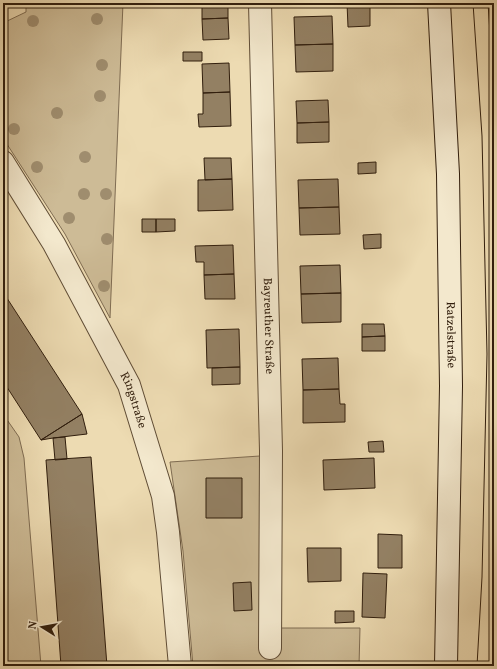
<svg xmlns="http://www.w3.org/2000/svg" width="497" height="669" viewBox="0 0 497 669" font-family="Vollkorn,serif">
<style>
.green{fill:#cdbb96;stroke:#7f6c52}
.building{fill:#938063;stroke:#311e0d}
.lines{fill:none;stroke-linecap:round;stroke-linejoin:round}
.street-casing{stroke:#604d36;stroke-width:24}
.secondary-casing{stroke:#311e0d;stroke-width:24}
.street{stroke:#f3e8cd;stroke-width:22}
.secondary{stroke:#f3e8cd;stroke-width:22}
.tram{stroke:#311e0d;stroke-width:1}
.tree{fill:#9f8d6e}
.labels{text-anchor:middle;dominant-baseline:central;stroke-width:3;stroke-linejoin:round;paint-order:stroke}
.street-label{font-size:12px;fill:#311e0d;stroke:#f3e8cd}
</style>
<rect width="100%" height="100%" fill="#eddbb2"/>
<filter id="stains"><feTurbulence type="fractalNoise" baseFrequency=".005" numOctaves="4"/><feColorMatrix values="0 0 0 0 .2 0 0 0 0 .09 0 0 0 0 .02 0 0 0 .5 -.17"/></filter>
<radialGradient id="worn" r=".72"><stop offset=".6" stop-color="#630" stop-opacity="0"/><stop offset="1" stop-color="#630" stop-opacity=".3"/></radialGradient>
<path class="green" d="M 26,3 L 123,3 L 110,318 L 65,234 L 3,138 L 3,23 L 26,12 Z
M 3,414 L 19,437 L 24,458 L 41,666 L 3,666 Z
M 260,456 L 263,628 L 360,628 L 359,666 L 193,666 L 183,551 L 170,462 Z"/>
<path class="building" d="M 202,3 L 228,3 L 228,18 L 202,19 Z
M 347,3 L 370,3 L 370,26 L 348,27 Z
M 332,16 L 333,44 L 295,45 L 294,17 Z
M 228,18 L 229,39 L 203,40 L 202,19 Z
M 333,44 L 333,71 L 296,72 L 295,45 Z
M 183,52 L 202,52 L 202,61 L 183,61 Z
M 229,63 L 230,92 L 203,93 L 202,64 Z
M 230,92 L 231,126 L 199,127 L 198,114 L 203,114 L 203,93 Z
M 328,100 L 329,122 L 297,123 L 296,101 Z
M 329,122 L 329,142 L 297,143 L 297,123 Z
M 204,158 L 231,158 L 232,179 L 205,180 Z
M 376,162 L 376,173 L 358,174 L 358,163 Z
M 232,179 L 233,210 L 198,211 L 198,180 Z
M 338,179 L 339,207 L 299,208 L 298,180 Z
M 339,207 L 340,234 L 300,235 L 299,208 Z
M 142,219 L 156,219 L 156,232 L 142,232 Z
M 156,219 L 175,219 L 175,231 L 156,232 Z
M 381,234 L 381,248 L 364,249 L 363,235 Z
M 233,245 L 234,274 L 204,275 L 204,262 L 196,262 L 195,246 Z
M 340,265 L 341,293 L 301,294 L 300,266 Z
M 234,274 L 235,299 L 205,299 L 204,275 Z
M 3,292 L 82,414 L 41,440 L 3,381 Z
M 341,293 L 341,322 L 302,323 L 301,294 Z
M 362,324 L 384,324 L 385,336 L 362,337 Z
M 239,329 L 240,367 L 207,368 L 206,330 Z
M 385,336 L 385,351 L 362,351 L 362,337 Z
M 338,358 L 339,389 L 303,390 L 302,359 Z
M 240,367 L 240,384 L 212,385 L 212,368 Z
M 339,389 L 340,404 L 345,404 L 345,422 L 303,423 L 303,390 Z
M 82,414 L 87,434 L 53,438 L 41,440 Z
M 65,437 L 67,459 L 55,460 L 53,438 Z
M 383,441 L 384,452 L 369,452 L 368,442 Z
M 91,457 L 107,666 L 61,666 L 46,460 Z
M 374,458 L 375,488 L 324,490 L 323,460 Z
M 206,478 L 242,478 L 242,518 L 206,518 Z
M 378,534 L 402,535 L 402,568 L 378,568 Z
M 307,548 L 341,548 L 341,581 L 308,582 Z
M 363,573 L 387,574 L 385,618 L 362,617 Z
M 251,582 L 252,610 L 234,611 L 233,583 Z
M 335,611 L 354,611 L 354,622 L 335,623 Z"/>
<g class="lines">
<g class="street-casing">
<g id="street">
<path id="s1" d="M 260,3 L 271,451 L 270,648"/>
<path id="s2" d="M 3,162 L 54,244 L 129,385 L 163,496 L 168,532 L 180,666"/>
</g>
</g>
<g class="secondary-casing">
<g id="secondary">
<path id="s3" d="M 439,3 L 448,174 L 451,386 L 446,666"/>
</g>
</g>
<use href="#street" class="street"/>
<use href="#secondary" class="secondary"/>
<path class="tram" d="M 473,3 L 482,136 L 487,354 L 482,577 L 477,666
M 488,3 L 494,92
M 491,666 L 494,613"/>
</g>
<g class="tree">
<circle cx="97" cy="19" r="6"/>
<circle cx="33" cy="21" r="6"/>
<circle cx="102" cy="65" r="6"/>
<circle cx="100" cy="96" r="6"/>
<circle cx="57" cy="113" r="6"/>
<circle cx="14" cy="129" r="6"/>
<circle cx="85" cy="157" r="6"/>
<circle cx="37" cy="167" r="6"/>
<circle cx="84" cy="194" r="6"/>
<circle cx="106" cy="194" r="6"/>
<circle cx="69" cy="218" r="6"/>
<circle cx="107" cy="239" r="6"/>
<circle cx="104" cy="286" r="6"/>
</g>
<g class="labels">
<g class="street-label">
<text stroke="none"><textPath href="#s1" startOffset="323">Bayreuther Straße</textPath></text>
<text stroke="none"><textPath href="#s3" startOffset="332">Ratzelstraße</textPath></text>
<text stroke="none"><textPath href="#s2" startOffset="272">Ringstraße</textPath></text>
</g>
</g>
<rect width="497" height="669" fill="none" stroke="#eddbb2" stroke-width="16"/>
<rect x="4" y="4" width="489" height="661" fill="none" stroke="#311e0d" stroke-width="2"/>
<rect x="8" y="8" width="481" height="653" fill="none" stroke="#311e0d"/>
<g transform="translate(42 627) rotate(281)" stroke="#f3e8cd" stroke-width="3" paint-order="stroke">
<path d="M0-3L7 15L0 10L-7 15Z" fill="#311e0d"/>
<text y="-6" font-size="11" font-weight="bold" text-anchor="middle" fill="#311e0d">N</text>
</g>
<rect width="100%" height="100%" filter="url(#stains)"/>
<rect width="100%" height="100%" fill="url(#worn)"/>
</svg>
